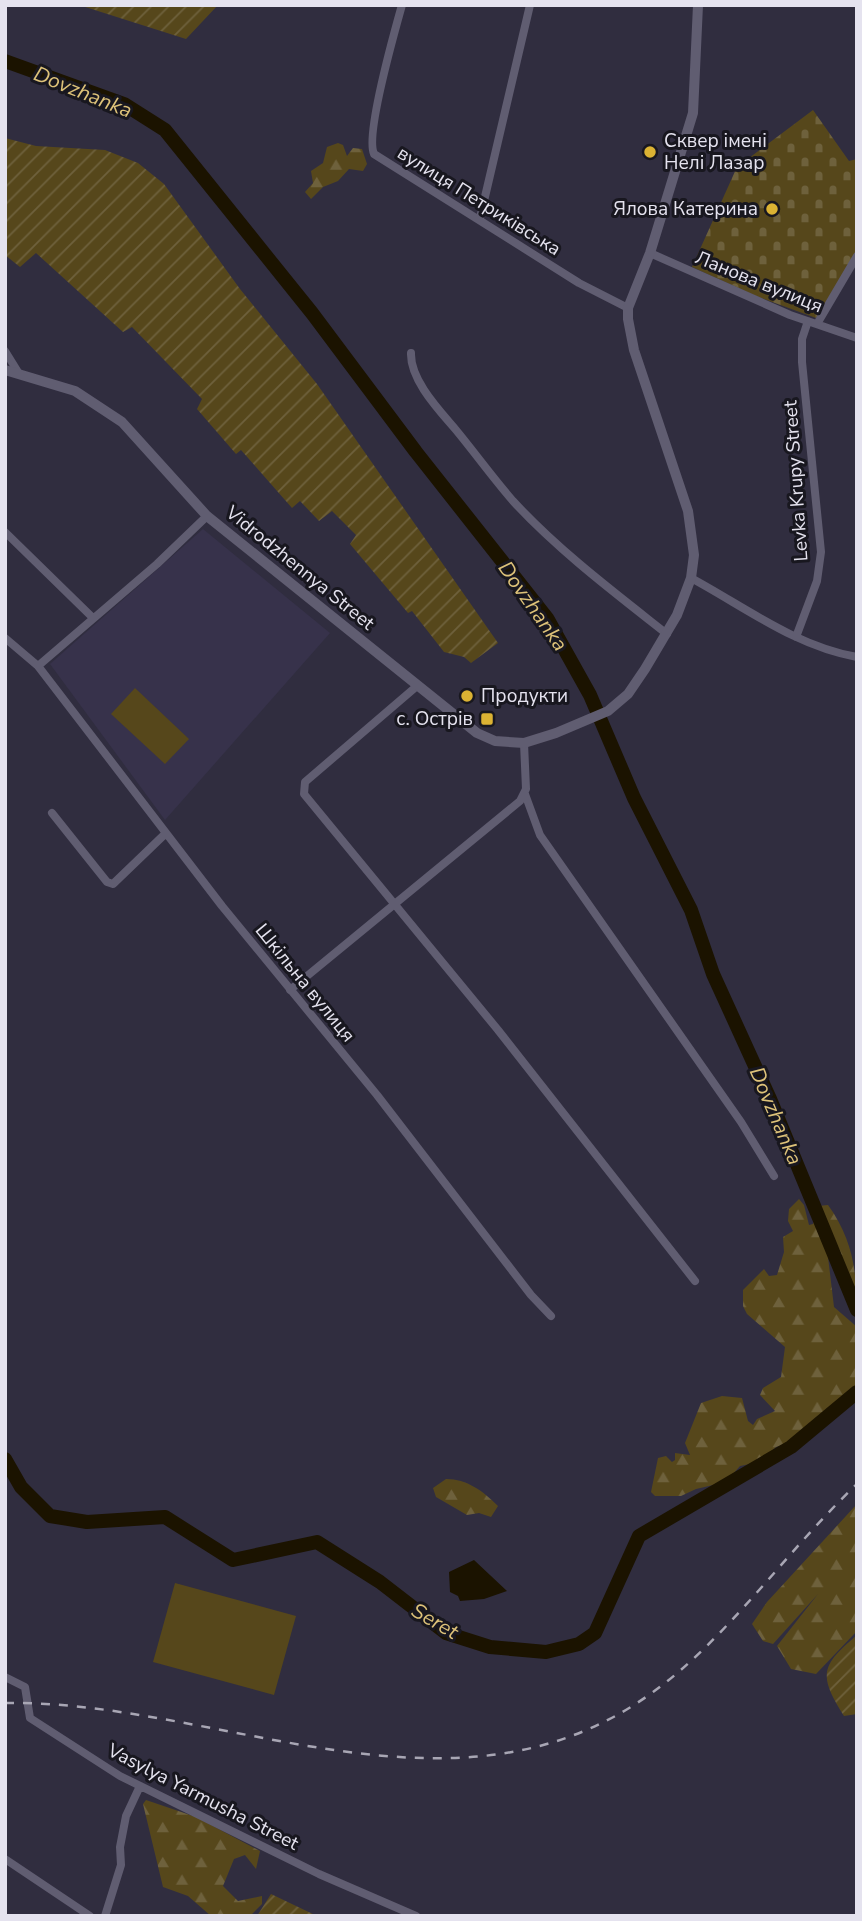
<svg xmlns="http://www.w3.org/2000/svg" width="862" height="1921" viewBox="0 0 862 1921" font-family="'Nunito Sans',sans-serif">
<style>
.built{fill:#37324b}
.forest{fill:url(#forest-firs)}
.cemetery{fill:url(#cemetery-stones)}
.garden{fill:url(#garden-furrows)}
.pitch{fill:#56471b}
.water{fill:#1b1300}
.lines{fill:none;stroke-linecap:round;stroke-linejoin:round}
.river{stroke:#1b1300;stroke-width:14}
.street{stroke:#605d71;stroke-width:8}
.secondary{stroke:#605d71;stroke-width:10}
.rail{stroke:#a8a6b4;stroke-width:2.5;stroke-dasharray:9 9;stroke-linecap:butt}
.poi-dot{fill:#dbb233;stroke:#18171f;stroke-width:2.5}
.labels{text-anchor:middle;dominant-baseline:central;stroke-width:6;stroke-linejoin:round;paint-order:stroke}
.poi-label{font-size:19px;fill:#e5e3ef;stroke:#18171f;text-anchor:start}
.street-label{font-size:19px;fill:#e5e3ef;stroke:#18171f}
.water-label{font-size:21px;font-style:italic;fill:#ddc279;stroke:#18171f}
</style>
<defs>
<pattern id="forest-firs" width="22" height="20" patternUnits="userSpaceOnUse" patternTransform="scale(1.75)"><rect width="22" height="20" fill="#56471b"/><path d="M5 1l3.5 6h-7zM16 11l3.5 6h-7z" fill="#6e613c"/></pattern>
<pattern id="cemetery-stones" width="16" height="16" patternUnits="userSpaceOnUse" patternTransform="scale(1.75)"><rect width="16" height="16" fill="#56471b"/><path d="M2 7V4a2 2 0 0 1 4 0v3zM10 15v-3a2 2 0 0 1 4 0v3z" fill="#6e613c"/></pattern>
<pattern id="garden-furrows" width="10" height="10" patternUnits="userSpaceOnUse" patternTransform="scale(1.75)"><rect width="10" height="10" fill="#56471b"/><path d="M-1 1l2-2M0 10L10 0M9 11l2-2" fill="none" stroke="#6e613c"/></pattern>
</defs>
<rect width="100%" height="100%" fill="#302d3f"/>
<path class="built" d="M 203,529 L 330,633 L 165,820 L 50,664 Z"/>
<path class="forest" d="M 338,143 L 343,145 L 347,156 L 353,148 L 362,149 L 367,164 L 363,171 L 349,169 L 338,181 L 323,187 L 311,199 L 305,192 L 313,183 L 311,171 L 323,163 L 327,147 Z
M 799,1199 L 804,1205 L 809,1225 L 813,1224 L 818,1206 L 828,1205 C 854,1241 857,1274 857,1317 L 828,1257 L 834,1307 L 857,1327 L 857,1391 L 842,1410 L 816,1417 L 802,1439 L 776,1447 L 760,1462 L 740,1466 L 726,1482 L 696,1489 L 681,1496 L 655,1496 L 651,1492 L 658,1458 L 666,1456 L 672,1462 L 675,1460 L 675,1453 L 690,1455 L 685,1443 L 701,1403 L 722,1396 L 742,1398 L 748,1421 L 753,1425 L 757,1419 L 775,1411 L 760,1395 L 763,1388 L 781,1377 L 785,1347 L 747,1314 L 743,1306 L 743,1290 L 764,1269 L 769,1276 L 777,1275 L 784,1252 L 783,1237 L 793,1231 L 788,1221 L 789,1209 Z
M 446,1479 C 467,1479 483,1491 498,1506 L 491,1517 L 479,1513 L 467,1515 L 436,1497 L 433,1488 Z
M 857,1504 L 857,1631 L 816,1674 L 791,1669 L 777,1646 L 818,1594 L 773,1644 L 763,1641 L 752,1624 L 767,1602 Z
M 146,1800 L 196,1817 L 260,1851 L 256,1869 L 245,1855 L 234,1859 L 223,1886 L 238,1901 L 262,1896 L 262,1904 L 250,1916 L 211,1916 L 188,1896 L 163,1887 L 143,1804 Z"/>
<path class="cemetery" d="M 813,110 L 849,161 L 857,159 L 857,252 L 816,318 L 756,296 L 692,267 L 737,167 Z"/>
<path class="garden" d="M 79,5 L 218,5 L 186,39 Z
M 5,138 L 36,146 L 105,150 L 138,163 L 164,184 L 240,289 L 317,384 L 498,643 L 471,663 L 464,657 L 444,652 L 412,611 L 408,613 L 350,544 L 356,535 L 332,511 L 319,521 L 300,501 L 292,508 L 241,450 L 236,454 L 197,409 L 202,399 L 132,327 L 123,332 L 36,253 L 20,267 L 5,255 Z
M 857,1635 L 857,1714 L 844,1716 C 817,1674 822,1665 857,1635 Z
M 271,1894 L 317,1916 L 257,1916 Z"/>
<path class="pitch" d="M 135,688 L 189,739 L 165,764 L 111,714 Z
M 175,1583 L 296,1616 L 274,1695 L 153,1662 Z"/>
<path class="water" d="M 474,1560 L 507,1591 L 484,1599 L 460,1601 L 458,1596 L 450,1592 L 449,1572 Z"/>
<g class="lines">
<path class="river" d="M 5,61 L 124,104 L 165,130 L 312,313 L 416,452 L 547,618 L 590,695 L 634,798 L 691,910 L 713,974 L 770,1099 L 857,1310
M 5,1459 L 21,1487 L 50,1516 L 87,1522 L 165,1517 L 233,1560 L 317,1542 L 380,1582 L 446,1633 L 490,1647 L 546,1652 L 579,1644 L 595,1633 L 639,1536 L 791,1447 L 857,1392"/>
<path class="street" d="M 402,5 C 395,30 365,135 374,154 L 579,283 L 628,308
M 480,218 L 530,5
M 650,253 L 790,315 L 857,338
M 817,324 L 857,256
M 5,351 L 18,372
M 411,353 C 410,380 439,410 456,430 C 475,453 493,478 513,501 C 558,550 615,593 667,634
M 5,532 L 92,617
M 691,578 C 745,607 795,646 857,657
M 796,637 L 817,581 L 821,552 L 802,362 L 802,339 L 808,321
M 5,638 L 38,666 L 222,906 L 377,1095 L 531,1295 L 551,1316
M 38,666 L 157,564 L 207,516
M 417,686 L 305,782 L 304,794 L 498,1030 L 695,1281
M 525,794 L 540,835 L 741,1122 L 774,1176
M 52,813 L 107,882 L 113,884 L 165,834
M 290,990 L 520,801 L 526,789 L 524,743
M 5,1677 L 25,1687 L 30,1718 L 120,1776 L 319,1874 L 416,1916
M 5,1859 L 90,1916
M 105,1916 L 121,1865 L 120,1847 L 126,1816 L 140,1786"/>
<path class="secondary" d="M 5,370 L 75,391 L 122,422 L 207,516 L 477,733 L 495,741 L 524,743 L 556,733 L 608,711 L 628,694 L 645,669 L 677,615 L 691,578 L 694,555 L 688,511 L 634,350 L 628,319 L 628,308 L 650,253 L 693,113 L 698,5"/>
<path class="rail" d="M 5,1703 C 222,1700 456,1836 653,1692 C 727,1639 789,1548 857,1484"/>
</g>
<g class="poi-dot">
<circle cx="650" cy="152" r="7"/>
<circle cx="772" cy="209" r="7"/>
<circle cx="467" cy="696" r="7"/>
<rect x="480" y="712" width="14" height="14" rx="3.5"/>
</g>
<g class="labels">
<g class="poi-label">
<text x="664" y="141">Сквер імені<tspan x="664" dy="22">Нелі Лазар</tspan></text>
<text x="758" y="209" text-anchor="end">Ялова Катерина</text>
<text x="481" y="696">Продукти</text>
<text x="473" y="719" text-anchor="end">с. Острів</text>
</g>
<g class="street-label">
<text transform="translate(479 201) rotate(32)">вулиця Петриківська</text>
<text transform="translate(759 282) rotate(22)">Ланова вулиця</text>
<text transform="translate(796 481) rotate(-94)">Levka Krupy Street</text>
<text transform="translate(300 568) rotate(39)">Vidrodzhennya Street</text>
<text transform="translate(305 983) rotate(51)">Шкільна вулиця</text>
<text transform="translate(203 1797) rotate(27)">Vasylya Yarmusha Street</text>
</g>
<g class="water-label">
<text transform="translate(83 92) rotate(22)">Dovzhanka</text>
<text transform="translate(533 606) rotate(55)">Dovzhanka</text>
<text transform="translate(776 1116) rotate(67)">Dovzhanka</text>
<text transform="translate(435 1621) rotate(30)">Seret</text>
</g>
</g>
<rect width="862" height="1921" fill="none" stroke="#e5e3ef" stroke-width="14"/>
</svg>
